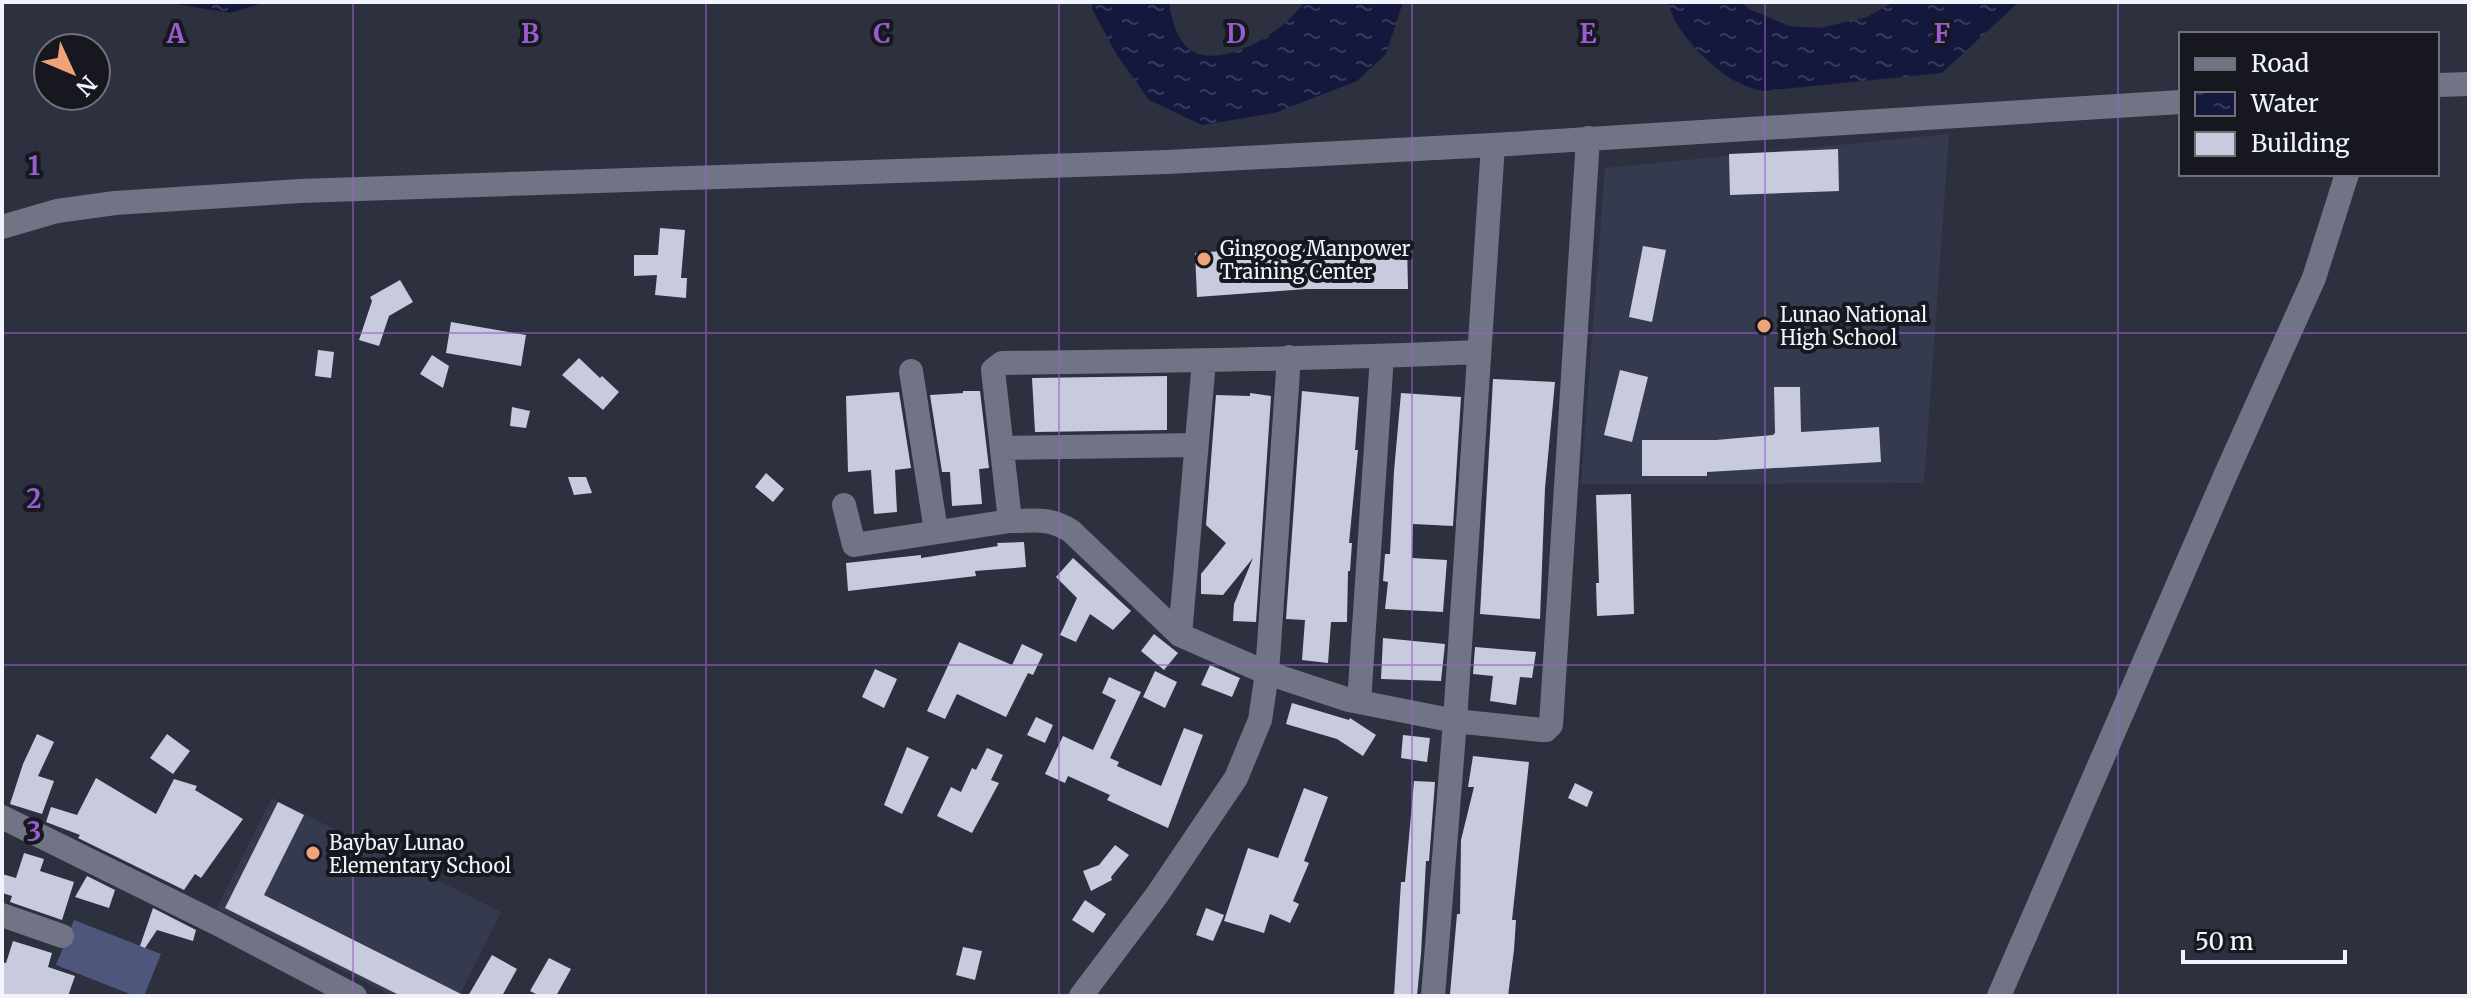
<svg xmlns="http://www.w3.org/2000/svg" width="2471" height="998" viewBox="0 0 2471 998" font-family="Merriweather,serif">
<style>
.built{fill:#363a4e}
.park{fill:#4f567b}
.water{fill:url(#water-ripples)}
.building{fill:#c7cbdd}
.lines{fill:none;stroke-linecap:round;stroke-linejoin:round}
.minor{stroke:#717484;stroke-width:24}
.grid{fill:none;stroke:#995ece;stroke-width:2;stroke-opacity:0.55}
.poi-dot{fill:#f0a279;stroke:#17181f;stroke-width:3}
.labels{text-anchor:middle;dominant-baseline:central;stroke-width:8;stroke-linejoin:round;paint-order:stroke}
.poi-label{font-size:20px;fill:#f2f4fd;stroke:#17181f;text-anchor:start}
.grid-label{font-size:26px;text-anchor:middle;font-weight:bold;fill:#995ece;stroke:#17181f;stroke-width:8;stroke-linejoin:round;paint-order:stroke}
</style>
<defs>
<pattern id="water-ripples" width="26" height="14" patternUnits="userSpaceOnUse" patternTransform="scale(2)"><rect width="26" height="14" fill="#15183d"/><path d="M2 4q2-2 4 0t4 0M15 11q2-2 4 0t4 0" fill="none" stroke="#383a5a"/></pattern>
</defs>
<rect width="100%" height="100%" fill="#2d303e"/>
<path class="built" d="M 1949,134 L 1924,483 L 1581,484 L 1605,168 Z
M 272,798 L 501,912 L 459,996 L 393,996 L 217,908 Z"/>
<path class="park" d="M 74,920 L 161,954 L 144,996 L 135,996 L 56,965 Z"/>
<path class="water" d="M 163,2 L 266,2 L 230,13 Z
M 1093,2 L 1169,2 C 1171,18 1178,44 1194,52 C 1226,68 1288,29 1304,2 L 1403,2 L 1386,54 L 1357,81 L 1275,113 L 1202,125 L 1149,100 L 1117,55 L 1092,9 Z
M 1669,2 L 1740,2 L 1749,9 L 1789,26 L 1820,28 L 1867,17 L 1894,2 L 2019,2 L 1942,73 L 1763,91 C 1755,89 1746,87 1739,83 C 1715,72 1670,28 1669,2 Z"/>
<path class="building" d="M 1838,149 L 1839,191 L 1730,195 L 1729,154 Z
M 660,228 L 685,230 L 681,278 L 687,278 L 686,298 L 655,295 L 657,275 L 634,276 L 634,255 L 658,255 Z
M 1407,243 L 1408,289 L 1306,289 L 1197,297 L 1195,253 L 1319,244 Z
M 1643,246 L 1666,250 L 1652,322 L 1629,317 Z
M 400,280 L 413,302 L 389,316 L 379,346 L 359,340 L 372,301 L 370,297 Z
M 451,322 L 526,335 L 521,366 L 446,353 Z
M 318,350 L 334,352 L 331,378 L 315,376 Z
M 432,355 L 449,366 L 443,388 L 420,374 Z
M 579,358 L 600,378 L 602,376 L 619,392 L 603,410 L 562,375 Z
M 1620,370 L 1648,377 L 1632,442 L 1604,435 Z
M 1167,376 L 1167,430 L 1035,432 L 1032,378 Z
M 1493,379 L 1555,382 L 1545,488 L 1540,619 L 1480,614 Z
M 1774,387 L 1800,387 L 1801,432 L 1879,427 L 1881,462 L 1707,472 L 1707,476 L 1642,476 L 1642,440 L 1716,440 L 1773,435 L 1775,433 Z
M 963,391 L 980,391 L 989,468 L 979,469 L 982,504 L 952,506 L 950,472 L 942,472 L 930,395 L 963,393 Z
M 1302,391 L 1359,397 L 1355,450 L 1358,450 L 1349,543 L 1352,543 L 1350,571 L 1348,571 L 1347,622 L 1331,622 L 1328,663 L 1302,660 L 1305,620 L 1286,619 Z
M 899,392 L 911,468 L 895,470 L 897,512 L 874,514 L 871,470 L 848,472 L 846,396 Z
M 1250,393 L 1271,396 L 1256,622 L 1233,621 L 1234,604 L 1253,558 L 1223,595 L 1201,594 L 1201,574 L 1226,543 L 1206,525 L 1216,395 L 1250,396 Z
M 1401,393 L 1461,397 L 1453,526 L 1413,524 L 1412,558 L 1447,560 L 1443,612 L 1385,609 L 1388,582 L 1383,581 L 1385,554 L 1390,554 L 1394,471 Z
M 512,407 L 530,411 L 526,428 L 510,426 Z
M 766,473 L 784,489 L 773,502 L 755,487 Z
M 568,477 L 586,477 L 592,493 L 574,495 Z
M 1631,494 L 1634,614 L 1597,616 L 1596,583 L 1599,583 L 1596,495 Z
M 1024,542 L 1026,567 L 975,571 L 976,576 L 848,591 L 846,563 L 921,555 L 921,558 L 998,546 L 997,543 Z
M 1073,558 L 1131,611 L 1113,630 L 1090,614 L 1076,642 L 1060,635 L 1077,598 L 1056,577 Z
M 1154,634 L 1178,653 L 1164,670 L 1141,651 Z
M 1383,638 L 1445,644 L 1441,681 L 1381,679 Z
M 959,642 L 1012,665 L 1022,644 L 1043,654 L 1033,675 L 1028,673 L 1006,717 L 957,694 L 945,719 L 927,711 Z
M 1475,647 L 1536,652 L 1532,678 L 1520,677 L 1516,705 L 1490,701 L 1493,676 L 1473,674 Z
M 1210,665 L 1240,678 L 1232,697 L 1201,685 Z
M 875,669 L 897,679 L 884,708 L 862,697 Z
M 1155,671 L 1177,682 L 1165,708 L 1143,697 Z
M 1109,677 L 1141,692 L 1110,758 L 1119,762 L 1117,766 L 1161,786 L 1184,728 L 1203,735 L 1168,828 L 1107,800 L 1110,795 L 1068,776 L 1065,783 L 1045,774 L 1063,736 L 1093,750 L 1116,700 L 1102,693 Z
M 1292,703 L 1349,720 L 1350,718 L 1376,735 L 1363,756 L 1337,739 L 1286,724 Z
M 1036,717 L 1053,725 L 1045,743 L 1027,735 Z
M 37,734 L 54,742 L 38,776 L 54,781 L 42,814 L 10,804 L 23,764 Z
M 167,734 L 190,751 L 173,774 L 150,758 Z
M 1403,735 L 1430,738 L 1427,762 L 1401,758 Z
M 907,747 L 929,757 L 902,814 L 884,805 Z
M 987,748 L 1003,755 L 991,780 L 999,783 L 972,833 L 937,816 L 951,787 L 961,792 L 972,768 L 976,770 Z
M 1473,756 L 1529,762 L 1512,920 L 1516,920 L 1514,950 L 1508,996 L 1450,994 L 1457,914 L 1460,914 L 1461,840 L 1474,787 L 1468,787 Z
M 96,778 L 156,814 L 174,779 L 197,786 L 195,790 L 243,819 L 201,878 L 195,874 L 184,890 L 78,838 L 80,835 L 46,822 L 51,807 L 77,815 Z
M 1414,781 L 1435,782 L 1429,861 L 1426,861 L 1421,954 L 1417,996 L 1394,996 L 1401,882 L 1405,882 Z
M 1575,783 L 1593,792 L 1587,807 L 1568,798 Z
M 1304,788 L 1328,797 L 1304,861 L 1309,863 L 1293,901 L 1299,904 L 1290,923 L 1270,914 L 1264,933 L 1224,921 L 1248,848 L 1278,858 Z
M 278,802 L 304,815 L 264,895 L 465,996 L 401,996 L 225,908 Z
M 1115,845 L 1129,855 L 1111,877 L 1112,880 L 1091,891 L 1083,871 L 1099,865 Z
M 24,853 L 44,859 L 40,871 L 74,882 L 62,920 L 10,902 L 12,896 L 2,893 L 2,874 L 16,878 Z
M 87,876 L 115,890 L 109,908 L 75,897 Z
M 1085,900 L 1106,914 L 1093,933 L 1072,920 Z
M 153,908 L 196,930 L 193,941 L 157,930 L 145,948 L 140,946 Z
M 1206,908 L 1224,915 L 1213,941 L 1196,935 Z
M 13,941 L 52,953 L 48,967 L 75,976 L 68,996 L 2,996 L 2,962 L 6,963 Z
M 963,947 L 982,951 L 975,980 L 956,975 Z
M 492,955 L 517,969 L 502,996 L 468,996 Z
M 549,958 L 571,969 L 556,996 L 540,996 L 530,991 Z"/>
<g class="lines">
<path class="minor" d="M 2437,85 L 2469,84
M 2,227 L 57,211 L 115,203 L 300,191 L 1167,162 L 1493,145 L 2181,102
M 1289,357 L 1267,673 L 1180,635 L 1071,531 C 1048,517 1036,521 1010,521 L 993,370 L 1002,363 C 1161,361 1319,359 1478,352
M 911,371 L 936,531
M 1002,448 L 1196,445
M 844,505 L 854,545 L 1010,521
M 1180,635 L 1204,361
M 1359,702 L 1382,356
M 2,817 L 216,923 L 355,996
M 2,915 L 62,936
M 1081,996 L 1157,895 L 1236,778 L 1260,720 L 1267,673 L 1349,700 L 1455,721 L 1493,145
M 1433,996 L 1455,721 L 1542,730 L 1546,730 L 1551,725 L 1588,138
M 1999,996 L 2225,476 L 2314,278 L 2347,174"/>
</g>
<path class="grid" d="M 353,2 L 353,996M 706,2 L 706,996M 1059,2 L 1059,996M 1412,2 L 1412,996M 1765,2 L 1765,996M 2118,2 L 2118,996M 2,333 L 2469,333M 2,665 L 2469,665"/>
<g class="poi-dot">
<circle cx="1204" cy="259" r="8"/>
<circle cx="1764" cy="326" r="8"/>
<circle cx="313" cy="853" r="8"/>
</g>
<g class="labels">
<g class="poi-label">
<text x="1220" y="248">Gingoog Manpower<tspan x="1220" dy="23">Training Center</tspan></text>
<text x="1780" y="314">Lunao National<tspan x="1780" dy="23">High School</tspan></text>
<text x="329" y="842">Baybay Lunao<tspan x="329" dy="23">Elementary School</tspan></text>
</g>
</g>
<g class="grid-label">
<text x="176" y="43">A</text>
<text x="530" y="43">B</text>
<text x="882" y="43">C</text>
<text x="1236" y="43">D</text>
<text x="1588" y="43">E</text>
<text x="1942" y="43">F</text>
<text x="34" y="175">1</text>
<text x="34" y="508">2</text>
<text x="34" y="841">3</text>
</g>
<rect width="2471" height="998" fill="none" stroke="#f2f4fd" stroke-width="8"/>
<rect x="2179" y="32" width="260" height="144" fill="#17181f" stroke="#6f7078" stroke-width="2"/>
<rect x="2195" y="58" width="40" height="12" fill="#717484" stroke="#6f7078" stroke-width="2"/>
<text x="2251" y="72" font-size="24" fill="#f2f4fd">Road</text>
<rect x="2195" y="92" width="40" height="24" fill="url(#water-ripples)" stroke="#6f7078" stroke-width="2"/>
<text x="2251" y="112" font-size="24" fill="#f2f4fd">Water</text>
<rect x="2195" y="132" width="40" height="24" fill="#c7cbdd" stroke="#6f7078" stroke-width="2"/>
<text x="2251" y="152" font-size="24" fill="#f2f4fd">Building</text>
<g transform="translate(72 72) rotate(134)"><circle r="38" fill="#17181f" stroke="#6f7078" stroke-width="2"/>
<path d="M0-6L14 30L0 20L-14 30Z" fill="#f0a279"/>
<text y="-12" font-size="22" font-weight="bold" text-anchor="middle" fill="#f2f4fd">N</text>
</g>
<path d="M2183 950v12h162v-12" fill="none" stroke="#f2f4fd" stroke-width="4"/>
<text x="2195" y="950" font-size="24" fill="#f2f4fd" stroke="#17181f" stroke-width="6" paint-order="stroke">50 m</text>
</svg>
